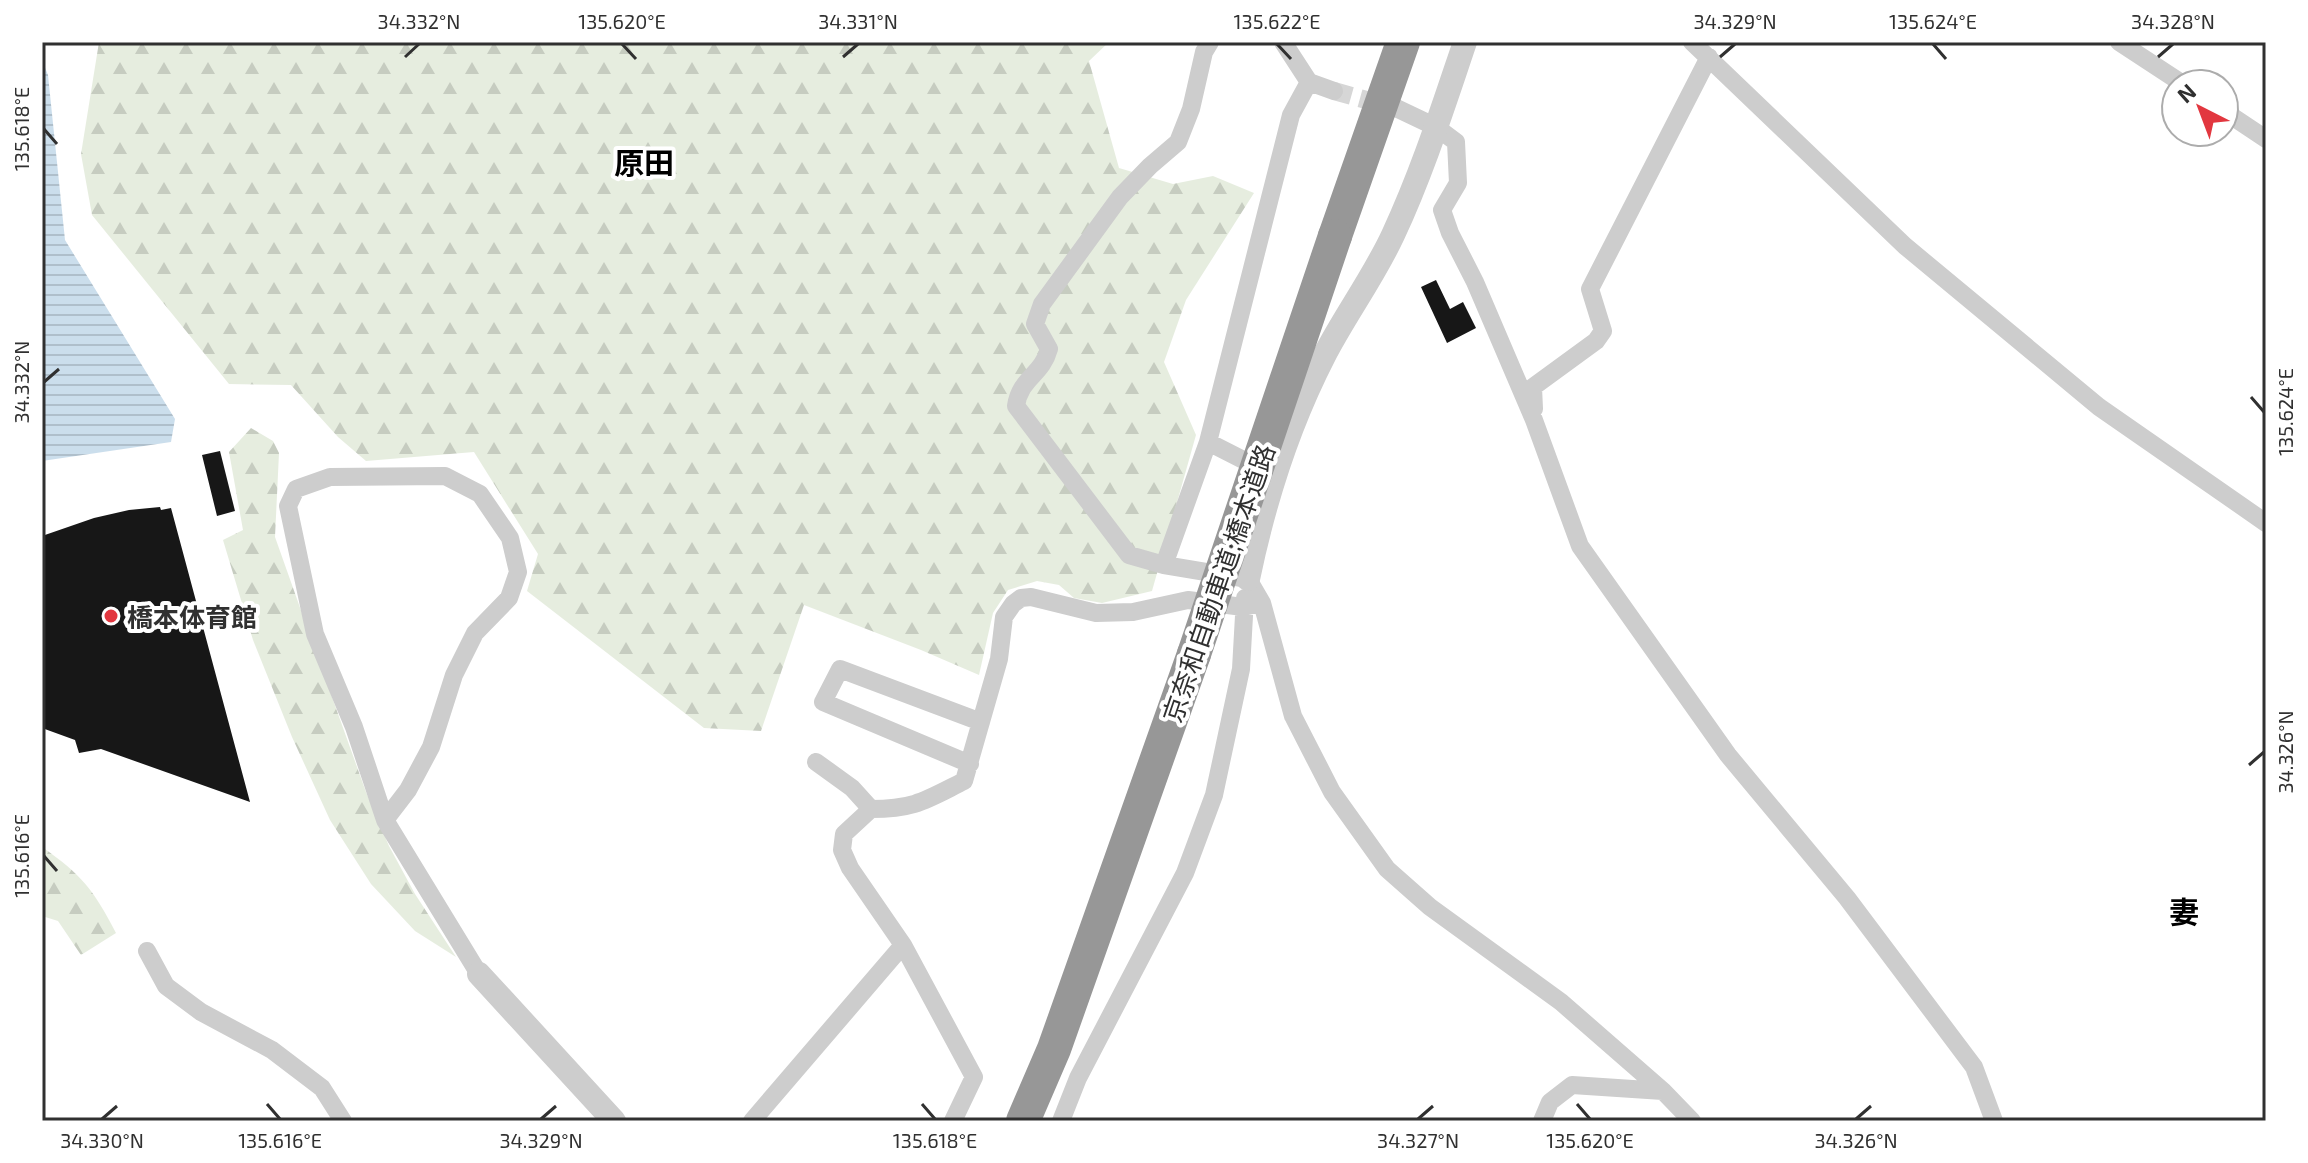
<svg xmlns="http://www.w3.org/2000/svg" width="2308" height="1163" viewBox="0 0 2308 1163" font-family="'Exo 2','Noto Sans JP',sans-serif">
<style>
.forest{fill:url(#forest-firs)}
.water{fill:url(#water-rules)}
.building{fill:#171717}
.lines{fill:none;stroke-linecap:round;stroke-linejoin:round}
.minor-tunnel{stroke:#d6d6d6;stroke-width:18;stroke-dasharray:18 9;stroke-linecap:butt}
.minor{stroke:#cdcdcd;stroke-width:18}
.tertiary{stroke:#cdcdcd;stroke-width:24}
.motorway{stroke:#979797;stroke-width:34}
.motorway-bridge{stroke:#979797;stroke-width:34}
.ticks{fill:none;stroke:#303030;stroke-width:3}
.poi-dot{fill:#e2373f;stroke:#fff;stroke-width:3}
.labels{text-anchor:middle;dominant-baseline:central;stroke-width:8;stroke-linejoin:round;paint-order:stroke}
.street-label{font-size:26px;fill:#303030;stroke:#fff}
.poi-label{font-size:26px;font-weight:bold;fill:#303030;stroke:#fff;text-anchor:start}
.quarter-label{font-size:30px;font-weight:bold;fill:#000;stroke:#fff}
.neatline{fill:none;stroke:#303030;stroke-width:3}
.ticks-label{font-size:20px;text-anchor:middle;fill:#303030}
</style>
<defs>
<pattern id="forest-firs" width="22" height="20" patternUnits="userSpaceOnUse" patternTransform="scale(2)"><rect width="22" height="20" fill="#e6eddf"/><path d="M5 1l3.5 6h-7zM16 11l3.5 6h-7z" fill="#c6ccc0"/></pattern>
<pattern id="water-rules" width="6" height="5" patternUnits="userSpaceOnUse" patternTransform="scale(2)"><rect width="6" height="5" fill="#cbdeec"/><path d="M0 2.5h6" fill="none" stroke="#afbfcb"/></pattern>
</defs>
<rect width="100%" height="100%" fill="#fff"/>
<path class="forest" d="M 99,42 L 1109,42 L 1089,61 L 1119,168 L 1173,184 L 1213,176 L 1254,193 L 1186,300 L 1164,362 L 1196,435 L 1152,591 L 1102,603 L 1074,598 L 1059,585 L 1037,581 L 1008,590 L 993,613 L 979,675 L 921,650 L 804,605 L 761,731 L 704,728 L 527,591 L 538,554 L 474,452 L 366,461 L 338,437 L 291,385 L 229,384 L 92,215 L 81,154 Z
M 251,428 L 273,441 L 279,453 L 275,537 L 303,616 L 366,792 L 389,846 L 415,894 L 456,957 L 415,931 L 371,884 L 330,820 L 292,737 L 253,640 L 223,540 L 243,530 L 229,452 Z
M 42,847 C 82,875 93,889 116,933 L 81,955 L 58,921 L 42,916 Z"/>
<path class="water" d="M 42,60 L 48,75 L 65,240 L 175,419 L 171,442 L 42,461 Z"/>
<path class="building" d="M 1436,280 L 1450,309 L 1463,302 L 1476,328 L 1447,343 L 1421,287 Z
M 220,451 L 235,511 L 217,516 L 202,455 Z
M 160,507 L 161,510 L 171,508 L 250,802 L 101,749 L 79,753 L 75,740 L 42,728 L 42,536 L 94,518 L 129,510 Z"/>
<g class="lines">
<path class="minor-tunnel" d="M 1334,91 L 1388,106"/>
<path class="minor" d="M 1210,42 L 1204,52 L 1191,109 L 1178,142 L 1150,166 L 1120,197 L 1042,304 L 1035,324 L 1049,349 C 1042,375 1020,378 1016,406 L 1129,555 L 1164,565 L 1248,579 L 1262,603 L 1293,716 L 1332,792 L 1387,869 L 1430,907 L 1561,1002 L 1663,1091 L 1692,1121
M 1283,42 L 1309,82 L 1334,91
M 1692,42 L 1905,246 L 2099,407 L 2266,523
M 2119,42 L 2183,84
M 1394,107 L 1436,127 L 1456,142 L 1458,183 L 1442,210 L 1450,233 L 1475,282 L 1534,420 L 1580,546 L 1728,755 L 1847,898 L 1974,1067 L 1994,1121
M 2224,111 L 2266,139
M 1534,409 L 1533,387 L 1596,341 L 1603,331 L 1590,289 L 1709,57
M 1208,442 L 1263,470
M 1164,565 L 1208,442 L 1291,115 L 1309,82
M 816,762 L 852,788 L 871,809
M 970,764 L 823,702 L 840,669 L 981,722
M 385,820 L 408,790 L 431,747 L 454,675 L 475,633 L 509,598 L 518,572 L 510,538 L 480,494 L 445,476 L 330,477 L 296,489 L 288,506 L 315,634 L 354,727 L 385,820 L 479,974
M 147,951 L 166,986 L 201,1012 L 272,1050 L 322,1088 L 343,1121
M 752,1121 L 903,945
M 953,1121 L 974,1077 L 903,945 L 850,868 L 842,850 L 844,834 L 871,809 C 915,809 926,800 964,781 L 999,659 L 1004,617 L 1013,604 L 1021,598 L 1031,597 L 1096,613 L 1133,612 L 1188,600 L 1243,607 L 1262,603
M 1061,1121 L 1078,1078 L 1185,873 L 1214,795 L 1241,669 L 1245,598
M 1542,1121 L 1550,1102 L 1572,1085 L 1663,1091"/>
<path class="tertiary" d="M 1248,579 C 1264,502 1288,426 1324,356 C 1345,315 1373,278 1393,235 C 1422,173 1443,107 1465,42
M 479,974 L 614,1121"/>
<path class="motorway" d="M 1335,236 L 1403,42
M 1023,1121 L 1054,1049 L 1194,654"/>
<path class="motorway-bridge" d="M 1194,654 L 1335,236"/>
</g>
<path class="ticks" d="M 622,44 L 636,59M 1277,44 L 1291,59M 1933,44 L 1946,59M 405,57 L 419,44M 843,57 L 858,44M 1720,57 L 1735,44M 2158,57 L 2173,44M 44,129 L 57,144M 44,382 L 59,369M 2251,397 L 2264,412M 2249,765 L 2264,752M 44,856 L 57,871M 267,1104 L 280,1119M 922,1104 L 935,1119M 1577,1104 L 1590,1119M 102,1119 L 117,1106M 541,1119 L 556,1106M 1418,1119 L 1433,1106M 1856,1119 L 1871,1106"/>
<circle class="poi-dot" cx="111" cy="616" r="8"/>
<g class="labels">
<g class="street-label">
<text transform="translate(1218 583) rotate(-71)">京奈和自動車道;橋本道路</text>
</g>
<g class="poi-label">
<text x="127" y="616">橋本体育館</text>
</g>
<g class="quarter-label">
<text x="644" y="162">原田</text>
<text x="2184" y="911">妻</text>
</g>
</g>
<rect width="2308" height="1163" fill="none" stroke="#ffffff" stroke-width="88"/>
<g transform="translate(2200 108) rotate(318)"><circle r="38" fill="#ffffff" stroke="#acacac" stroke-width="2"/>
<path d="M0-6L14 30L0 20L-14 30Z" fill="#e2373f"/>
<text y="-12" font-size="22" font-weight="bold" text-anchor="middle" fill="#303030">N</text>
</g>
<rect x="44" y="44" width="2220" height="1075" class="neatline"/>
<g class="ticks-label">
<text x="419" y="29">34.332°N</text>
<text x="622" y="29">135.620°E</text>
<text x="858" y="29">34.331°N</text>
<text x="1277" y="29">135.622°E</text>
<text x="1735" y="29">34.329°N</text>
<text x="1933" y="29">135.624°E</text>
<text x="2173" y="29">34.328°N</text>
<text transform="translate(22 129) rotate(-90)" y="7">135.618°E</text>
<text transform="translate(22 382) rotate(-90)" y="7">34.332°N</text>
<text transform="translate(2286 412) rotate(-90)" y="7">135.624°E</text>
<text transform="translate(2286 752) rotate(-90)" y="7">34.326°N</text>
<text transform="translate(22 856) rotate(-90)" y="7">135.616°E</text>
<text x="102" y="1148">34.330°N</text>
<text x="280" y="1148">135.616°E</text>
<text x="541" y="1148">34.329°N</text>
<text x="935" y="1148">135.618°E</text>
<text x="1418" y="1148">34.327°N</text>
<text x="1590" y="1148">135.620°E</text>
<text x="1856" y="1148">34.326°N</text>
</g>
</svg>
